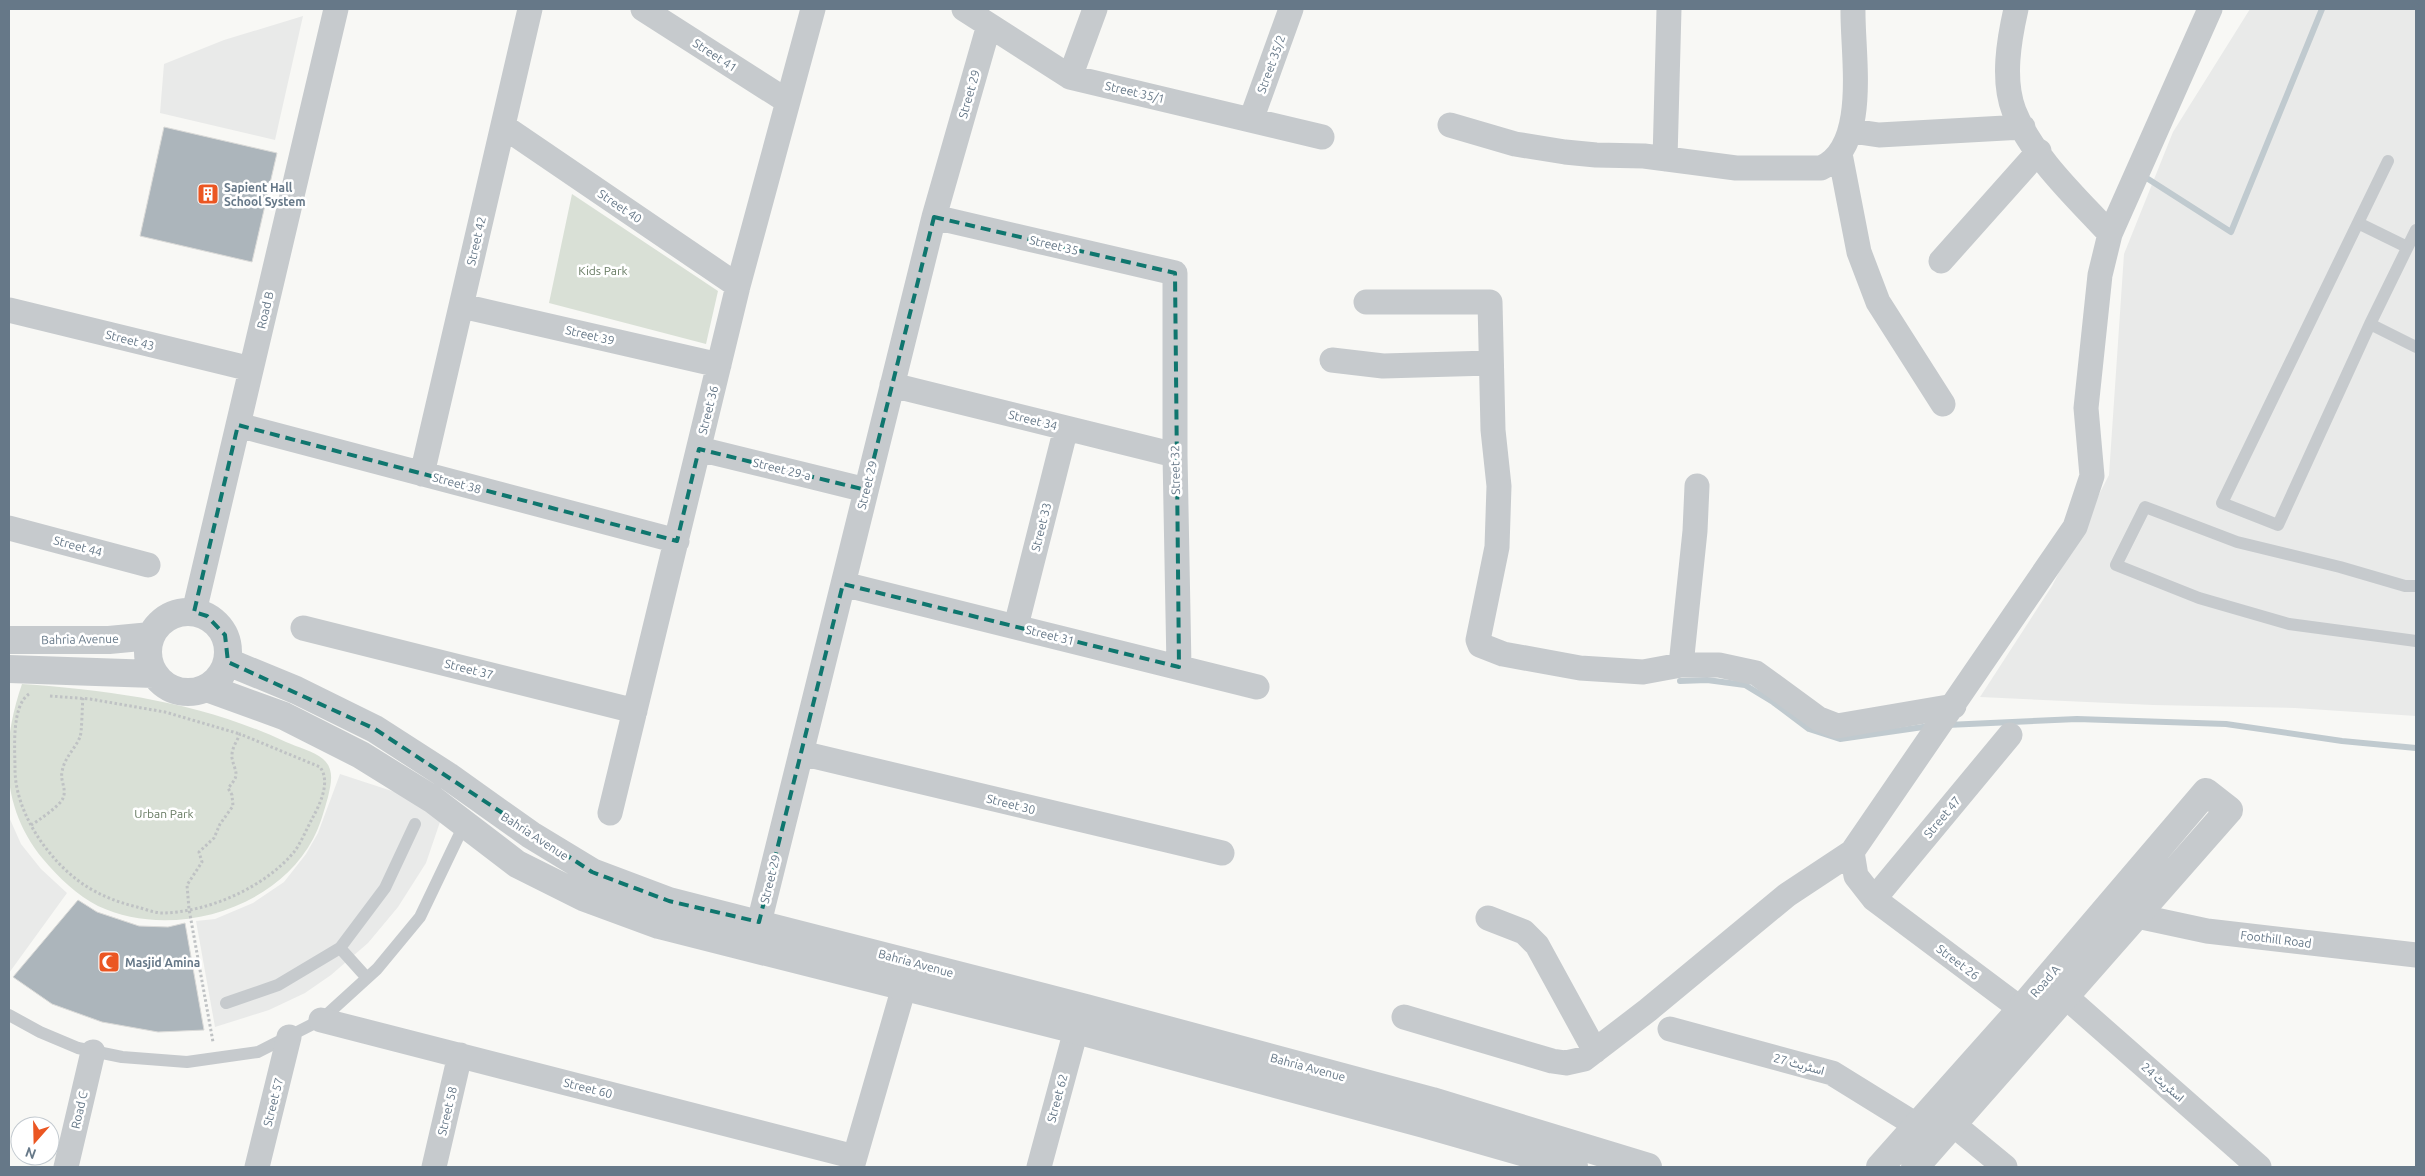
<svg xmlns="http://www.w3.org/2000/svg" width="2425" height="1176" viewBox="0 0 2425 1176" font-family="Ubuntu,Vazirmatn,sans-serif">
<style>
.built{fill:#e9eae9}
.green{fill:#d9e0d6}
.lines{fill:none;stroke-linecap:round;stroke-linejoin:round}
.stream{stroke:#c0cacf;stroke-width:6}
.building{fill:#acb5bb;stroke:#dadad8}
.path{stroke:#bfc2c4;stroke-width:3;stroke-dasharray:2.5 2.5;stroke-linecap:butt}
.service{stroke:#c6cacd;stroke-width:12}
.minor{stroke:#c6cacd;stroke-width:25}
.tertiary{stroke:#c6cacd;stroke-width:28}
.marked{fill:none;stroke:#0f766e;stroke-width:4;stroke-dasharray:10 6;stroke-linejoin:round}
.labels{text-anchor:middle;dominant-baseline:central;stroke-width:5;stroke-linejoin:round;paint-order:stroke}
.street-label{font-size:12px;fill:#667888;stroke:#fff}
.poi-label{font-size:12px;font-weight:bold;fill:#667888;stroke:#fff;text-anchor:start}
.park-label{font-size:12px;fill:#667a61;stroke:#fff}
</style>
<rect width="100%" height="100%" fill="#f8f8f5"/>
<path class="built" d="M 2250,9 L 2416,9 L 2416,716 L 2295,708 L 2153,705 L 1980,697 L 2052,586 L 2109,475 L 2124,254 L 2173,132 Z
M 303,16 L 275,140 L 160,113 L 164,64 L 224,40 Z
M 340,774 L 398,793 L 441,819 L 426,863 L 398,907 L 368,943 L 331,975 L 305,993 L 269,1010 L 215,1027 L 196,921 L 215,919 L 253,903 L 284,882 L 306,854 L 318,833 Z
M 9,817 L 21,844 L 41,869 L 67,893 L 9,973 Z"/>
<path class="green" d="M 572,194 L 718,291 L 706,344 L 549,303 Z
M 22,684 C 112,690 203,703 286,742 C 297,747 314,751 323,759 C 335,769 331,784 328,797 C 324,811 320,826 313,839 C 275,911 170,940 98,906 C 78,896 58,877 43,859 C 0,807 1,745 22,684 Z"/>
<g class="lines">
<path class="stream" d="M 2145,177 L 2231,232 L 2322,9
M 1680,681 L 1707,680 L 1745,685 L 1773,702 L 1809,729 L 1840,739 L 1930,726
M 1947,725 L 2077,719 L 2226,724 L 2342,741 L 2416,748"/>
</g>
<path class="building" d="M 164,127 L 277,153 L 252,262 L 140,236 Z
M 78,900 L 97,912 L 139,926 L 168,927 L 185,923 L 204,1030 L 158,1032 L 102,1022 L 52,1004 L 13,977 Z"/>
<g class="lines">
<path class="path" d="M 29,694 C 11,706 15,750 15,769 C 15,799 31,830 49,852 C 73,882 100,898 137,907 C 145,909 154,913 163,913 C 208,912 264,888 294,852 C 301,843 306,830 312,819 C 320,804 331,782 320,767 L 240,734 C 237,741 231,749 232,758 C 235,773 241,774 228,788 L 232,795 L 233,806 L 220,824 L 214,838 L 199,852 L 202,862 L 187,885 L 189,909 L 213,1042
M 50,696 L 90,699 L 165,712 L 240,734
M 31,825 C 38,821 61,805 63,798 C 67,789 60,781 62,772 C 64,758 75,749 80,737 C 82,732 82,707 83,698"/>
<path class="service" d="M 2388,161 L 2222,503 L 2278,525 L 2370,324 L 2416,230
M 2358,223 L 2407,247
M 2370,324 L 2416,347
M 2416,586 L 2405,586 L 2340,567 L 2237,542 L 2145,507 L 2116,565 L 2199,598 L 2289,624 L 2416,641
M 340,948 L 367,978
M 226,1003 L 278,985 L 340,948 L 385,888 L 415,824
M 9,1015 L 40,1032 L 78,1048 L 122,1057 L 187,1062 L 258,1052 L 321,1020 L 377,969 L 420,917 L 464,825"/>
<path class="minor" d="M 643,9 L 787,101
M 964,9 L 1070,77 L 1322,137
M 2016,9 C 2009,40 2002,80 2014,111 C 2033,158 2076,197 2110,234
M 1070,77 L 1095,9
M 1251,120 L 1291,9
M 1450,125 L 1515,144 L 1565,152 L 1596,155 L 1644,156 L 1736,168 L 1821,168 C 1870,147 1852,53 1853,9
M 503,126 L 738,286
M 1852,131 L 1879,135 L 2023,127
M 1840,154 L 1859,252 L 1878,302 L 1943,404
M 1665,159 L 1669,9
M 934,217 L 1175,273 L 1175,455 L 1179,667
M 1941,261 L 2039,151
M 1366,302 L 1490,302 L 1493,430 L 1499,486 L 1497,547 L 1478,640 L 1480,645 L 1503,654 L 1580,668 L 1643,672 L 1681,665 L 1719,665 L 1756,673 L 1819,719 L 1837,726 L 1954,706
M 462,306 L 719,365
M 9,310 L 251,369
M 1332,360 L 1383,366 L 1491,363
M 892,385 L 1175,455
M 238,425 L 677,541
M 699,449 L 866,490
M 422,474 L 530,9
M 9,528 L 148,565
M 843,584 L 1257,687
M 194,612 L 336,9
M 1016,626 L 1066,428
M 303,628 L 635,711
M 1681,665 L 1695,531 L 1697,486
M 801,753 L 1222,853
M 610,813 L 738,286 L 813,9
M 1852,852 L 1856,876 L 1874,899 L 2037,1021
M 1874,899 L 2010,735
M 2137,916 L 2207,931 L 2416,955
M 1488,918 L 1524,932 L 1537,945 L 1595,1051
M 754,943 L 934,217 L 989,25
M 2066,997 L 2259,1167
M 1404,1017 L 1552,1061 L 1566,1063 L 1584,1059 L 1648,1010 L 1787,895 L 1852,852 L 2075,527 L 2092,476 L 2086,408 L 2100,275 L 2110,234 L 2210,9
M 321,1020 L 855,1157
M 1670,1029 L 1832,1073 L 1916,1125
M 1954,1125 L 2005,1167
M 66,1167 L 93,1052
M 257,1167 L 289,1037
M 434,1167 L 460,1055
M 852,1167 L 904,987
M 1039,1167 L 1076,1030"/>
<path class="tertiary" d="M148 652a40 40 0 1 1 80 0a40 40 0 1 1-80 0Z
M 9,640 L 109,640 L 151,636
M 228,662 L 296,690 L 375,729 L 448,776 L 531,835 L 592,872 L 669,901 L 1086,1008 L 1432,1101 L 1648,1167
M 9,669 L 154,674
M 207,688 L 284,716 L 361,755 L 432,799 L 517,864 L 583,897 L 659,925 L 1076,1030 L 1424,1124 L 1574,1167
M 1880,1167 L 2021,1009 L 2206,792 L 2229,810 L 1915,1167"/>
</g>
<path class="marked" d="M 934,217 L 1175,273 L 1179,667 L 843,584 L 759,922 L 669,901 L 592,872 L 375,729 L 228,662 L 225,635 L 207,616 L 194,612 L 238,425 L 677,541 L 699,449 L 866,490 Z"/>
<defs>
<g id="building-square" transform="scale(1.125)"><rect x="-9" y="-9" width="18" height="18" rx="4" fill="#eb5622" stroke="#fff"/><path d="M-4-6H4V6H1V3H-1V6H-4ZM-2.5-4.3h1.7v1.8h-1.7ZM.8-4.3h1.7v1.8H.8ZM-2.5-1h1.7V.8h-1.7ZM.8-1h1.7V.8H.8Z" fill="#fff"/></g>
<g id="mosque-square" transform="scale(1.125)"><rect x="-9" y="-9" width="18" height="18" rx="4" fill="#eb5622" stroke="#fff"/><path d="M3.5-4.9A6 6 0 1 0 3.5 4.9A5 5 0 1 1 3.5-4.9Z" fill="#fff"/></g>
</defs>
<g fill-rule="evenodd">
<use href="#building-square" x="208" y="194"/>
<use href="#mosque-square" x="109" y="962"/>
</g>
<g class="labels">
<g class="street-label">
<text transform="translate(715 55) rotate(33)">Street 41</text>
<text transform="translate(1271 64) rotate(-70)">Street 35/2</text>
<text transform="translate(1135 92) rotate(13)">Street 35/1</text>
<text transform="translate(969 94) rotate(-74)">Street 29</text>
<text transform="translate(620 206) rotate(34)">Street 40</text>
<text transform="translate(476 241) rotate(-77)">Street 42</text>
<text transform="translate(1054 245) rotate(13)">Street 35</text>
<text transform="translate(265 310) rotate(-77)">Road B</text>
<text transform="translate(590 335) rotate(13)">Street 39</text>
<text transform="translate(130 340) rotate(14)">Street 43</text>
<text transform="translate(708 410) rotate(-76)">Street 36</text>
<text transform="translate(1033 420) rotate(14)">Street 34</text>
<text transform="translate(782 469) rotate(14)">Street 29-a</text>
<text transform="translate(1175 470) rotate(-91)">Street 32</text>
<text transform="translate(457 483) rotate(15)">Street 38</text>
<text transform="translate(867 485) rotate(-76)">Street 29</text>
<text transform="translate(1041 527) rotate(-76)">Street 33</text>
<text transform="translate(78 546) rotate(15)">Street 44</text>
<text transform="translate(1050 635) rotate(14)">Street 31</text>
<text transform="translate(80 639) rotate(-1)">Bahria Avenue</text>
<text transform="translate(469 669) rotate(14)">Street 37</text>
<text transform="translate(1011 804) rotate(14)">Street 30</text>
<text transform="translate(1942 817) rotate(-50)">Street 47</text>
<text transform="translate(535 836) rotate(33)">Bahria Avenue</text>
<text transform="translate(770 879) rotate(-76)">Street 29</text>
<text transform="translate(2276 939) rotate(7)">Foothill Road</text>
<text transform="translate(1958 962) rotate(37)">Street 26</text>
<text transform="translate(916 963) rotate(15)">Bahria Avenue</text>
<text transform="translate(2045 981) rotate(-49)">Road A</text>
<text transform="translate(1799 1064) rotate(15)">اسٹریٹ 27</text>
<text transform="translate(1308 1067) rotate(15)">Bahria Avenue</text>
<text transform="translate(2163 1082) rotate(41)">اسٹریٹ 24</text>
<text transform="translate(588 1088) rotate(14)">Street 60</text>
<text transform="translate(1057 1098) rotate(-75)">Street 62</text>
<text transform="translate(273 1102) rotate(-76)">Street 57</text>
<text transform="translate(79 1110) rotate(-77)">Road C</text>
<text transform="translate(447 1111) rotate(-77)">Street 58</text>
</g>
<g class="poi-label">
<text x="224" y="187">Sapient Hall<tspan x="224" dy="14">School System</tspan></text>
<text x="125" y="962">Masjid Amina</text>
</g>
<g class="park-label">
<text x="603" y="270">Kids Park</text>
<text x="164" y="813">Urban Park</text>
</g>
</g>
<rect width="2425" height="1176" fill="none" stroke="#667888" stroke-width="20"/>
<g transform="translate(35 1141) rotate(200)"><circle r="24" fill="#ffffff" stroke="#c2c9cf"/>
<path d="M0-4L9 19L0 12L-9 19Z" fill="#eb5622"/>
<text y="-8" font-size="14" font-weight="bold" text-anchor="middle" fill="#667888">N</text>
</g>
</svg>
